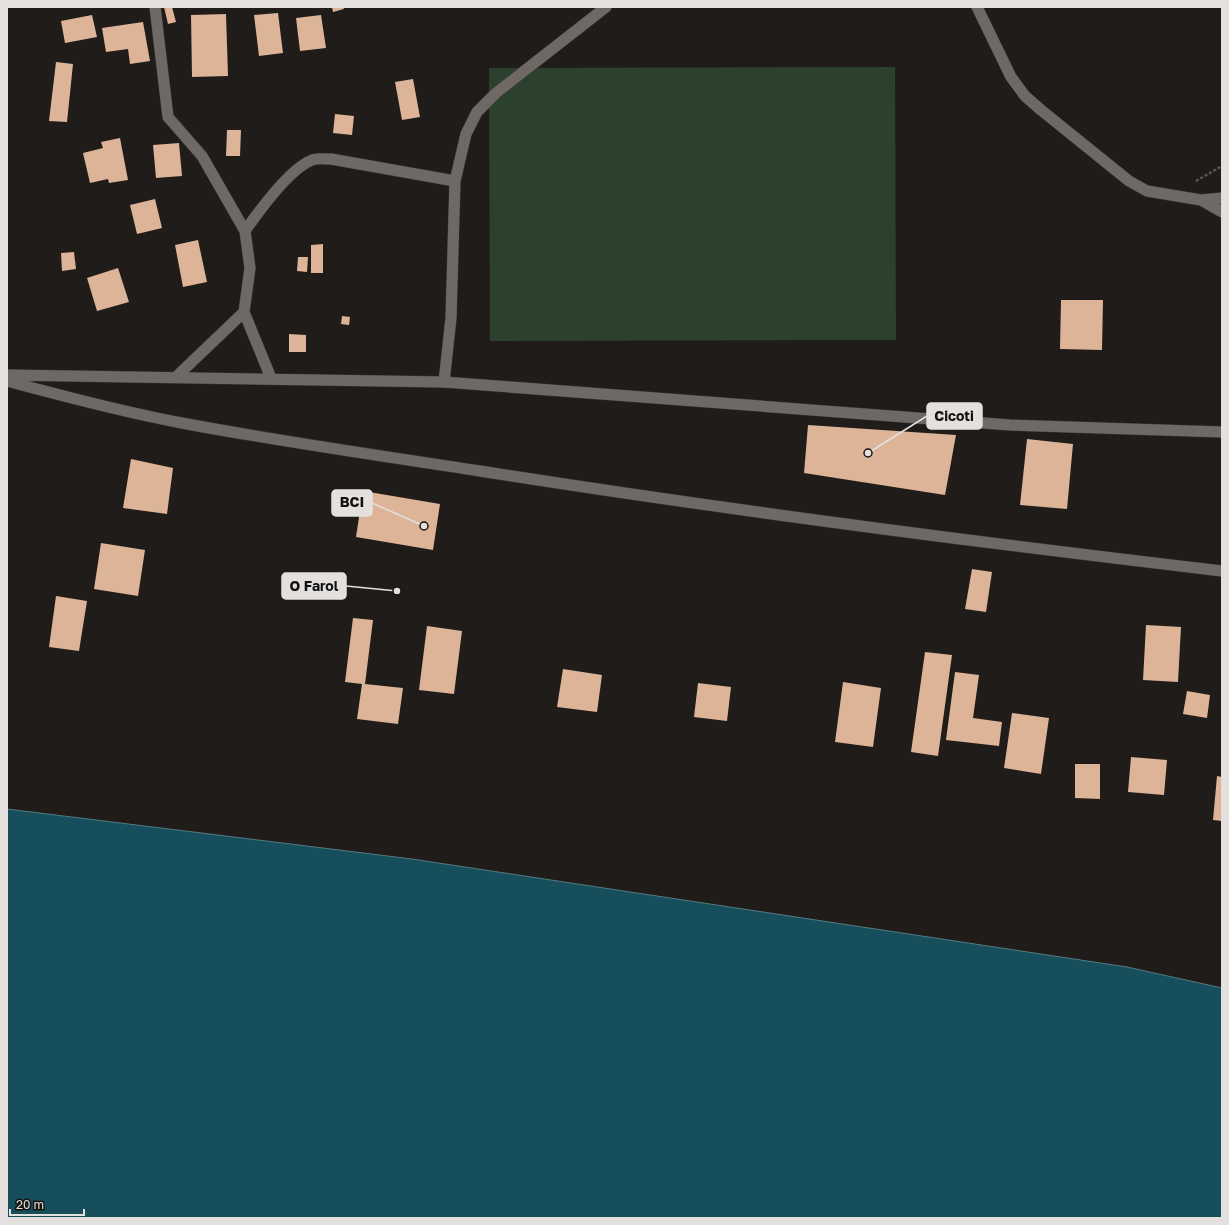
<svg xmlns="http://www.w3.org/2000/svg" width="1229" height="1225" viewBox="0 0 1229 1225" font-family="'Golos Text',sans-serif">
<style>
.green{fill:#2c402e}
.water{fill:#164f5b;stroke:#547a82}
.building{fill:#ddb498}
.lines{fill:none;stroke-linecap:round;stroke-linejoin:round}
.minor-casing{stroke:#3a3635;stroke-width:12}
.tertiary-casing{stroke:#3a3635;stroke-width:12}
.path{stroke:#5b5855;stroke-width:2.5;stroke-dasharray:3 2;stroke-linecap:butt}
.minor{stroke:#6f6965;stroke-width:11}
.tertiary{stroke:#6f6965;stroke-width:11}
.leader{fill:none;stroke:#e3e0de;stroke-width:1.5}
.callout-dot{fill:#e3e0de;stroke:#171310;stroke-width:1.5}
.callout{fill:#e3e0de;stroke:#e3e0de;stroke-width:1.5}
.callout-label{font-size:14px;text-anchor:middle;font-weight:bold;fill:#111}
</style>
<rect width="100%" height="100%" fill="#201c19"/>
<path class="green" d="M 895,67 L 896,340 L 490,341 L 489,68 Z"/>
<path class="water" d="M 7,809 L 412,859 L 1127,967 L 1222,988 L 1222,1218 L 7,1218 Z"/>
<path class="building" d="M 164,7 L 172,7 L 176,22 L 168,24 Z
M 332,7 L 343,7 L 344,9 L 333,12 Z
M 278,13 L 283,53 L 259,56 L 254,15 Z
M 226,14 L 228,76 L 192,77 L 191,15 Z
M 92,15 L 97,37 L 65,43 L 61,21 Z
M 321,15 L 326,48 L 300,51 L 296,18 Z
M 143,22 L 150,61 L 130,64 L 128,49 L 106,52 L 102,28 Z
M 56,62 L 73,64 L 67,122 L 49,121 Z
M 413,79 L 420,117 L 402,120 L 395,82 Z
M 335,114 L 354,116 L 352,135 L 333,133 Z
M 227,130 L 241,130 L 240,156 L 226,156 Z
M 120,138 L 128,180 L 109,183 L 108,179 L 90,183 L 83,153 L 103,148 L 101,142 Z
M 179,143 L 182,176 L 156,178 L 153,145 Z
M 155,199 L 162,228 L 137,234 L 130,205 Z
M 198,240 L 207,282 L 183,287 L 175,245 Z
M 323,244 L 323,273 L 311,273 L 311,245 Z
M 74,252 L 76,269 L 62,271 L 61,253 Z
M 298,257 L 308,257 L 307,272 L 297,271 Z
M 118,268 L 129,302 L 97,311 L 87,278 Z
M 1061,300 L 1103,300 L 1102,350 L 1060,349 Z
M 342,316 L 350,317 L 349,325 L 341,324 Z
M 289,334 L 306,335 L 306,352 L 289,352 Z
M 808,425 L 956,435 L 945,495 L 804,473 Z
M 1027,439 L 1073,444 L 1067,509 L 1020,505 Z
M 131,459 L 173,468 L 167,514 L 123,508 Z
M 363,491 L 440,504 L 433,550 L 356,537 Z
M 101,543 L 145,550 L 138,596 L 94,589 Z
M 972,569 L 992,572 L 986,612 L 965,609 Z
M 56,596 L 87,601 L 79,651 L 49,647 Z
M 353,618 L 373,620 L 365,684 L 403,688 L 398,724 L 357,719 L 362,684 L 345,682 Z
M 1146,625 L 1181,627 L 1178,682 L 1143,680 Z
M 427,626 L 462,631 L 454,694 L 419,690 Z
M 925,652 L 952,655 L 938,756 L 911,752 Z
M 563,669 L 602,675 L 597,712 L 557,707 Z
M 955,672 L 979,675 L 973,718 L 1002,722 L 999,746 L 946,740 Z
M 843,682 L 881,688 L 873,747 L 835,742 Z
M 698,683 L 731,687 L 727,721 L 694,717 Z
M 1187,691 L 1210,695 L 1207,718 L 1183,714 Z
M 1012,713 L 1049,718 L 1041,774 L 1004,768 Z
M 1131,757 L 1167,760 L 1164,795 L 1128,792 Z
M 1075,764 L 1100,764 L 1100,799 L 1075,798 Z
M 1217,776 L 1222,777 L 1222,821 L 1213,820 Z"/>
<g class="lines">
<g class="minor-casing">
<path id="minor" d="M 155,7 L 168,117 L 202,156 L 245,231 L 250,268 L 244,312 L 271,378
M 977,7 L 1011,77 L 1025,96 L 1041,110 L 1129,181 L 1147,191 L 1201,200 L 1222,212
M 1201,200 L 1222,198
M 245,231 C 259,211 289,169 312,160 C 317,158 325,159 331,159 L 455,181
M 176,377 L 244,312
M 444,382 L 451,318 L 455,181 L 466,134 L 477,112 L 496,93 L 606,7"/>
</g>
<g class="tertiary-casing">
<path id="tertiary" d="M 7,375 L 444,382 L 1010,425 L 1222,432
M 7,381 C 66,397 127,413 187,424 C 284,442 383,456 480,471 C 727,510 974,542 1222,571"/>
</g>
<path class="path" d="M 1196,181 L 1222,166"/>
<use href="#minor" class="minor"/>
<use href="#tertiary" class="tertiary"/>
</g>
<path class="leader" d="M868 453L927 416M424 526L372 503M397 591L346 586"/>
<g class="callout-dot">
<circle cx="868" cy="453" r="4"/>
<circle cx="424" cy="526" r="4"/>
<circle cx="397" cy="591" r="4"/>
</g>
<g class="callout">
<rect x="927" y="403" width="55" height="26" rx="4"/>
<rect x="332" y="490" width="40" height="26" rx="4"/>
<rect x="282" y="573" width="64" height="26" rx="4"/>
</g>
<g class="callout-label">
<text x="954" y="421">Cicoti</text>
<text x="352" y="507">BCI</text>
<text x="314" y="591">O Farol</text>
</g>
<rect width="1229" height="1225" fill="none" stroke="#e3e0de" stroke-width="16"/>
<path d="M10 1209v6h74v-6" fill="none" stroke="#e3e0de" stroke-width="2"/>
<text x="16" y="1209" font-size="12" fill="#e3e0de" stroke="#171310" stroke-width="3" paint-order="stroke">20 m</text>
</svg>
